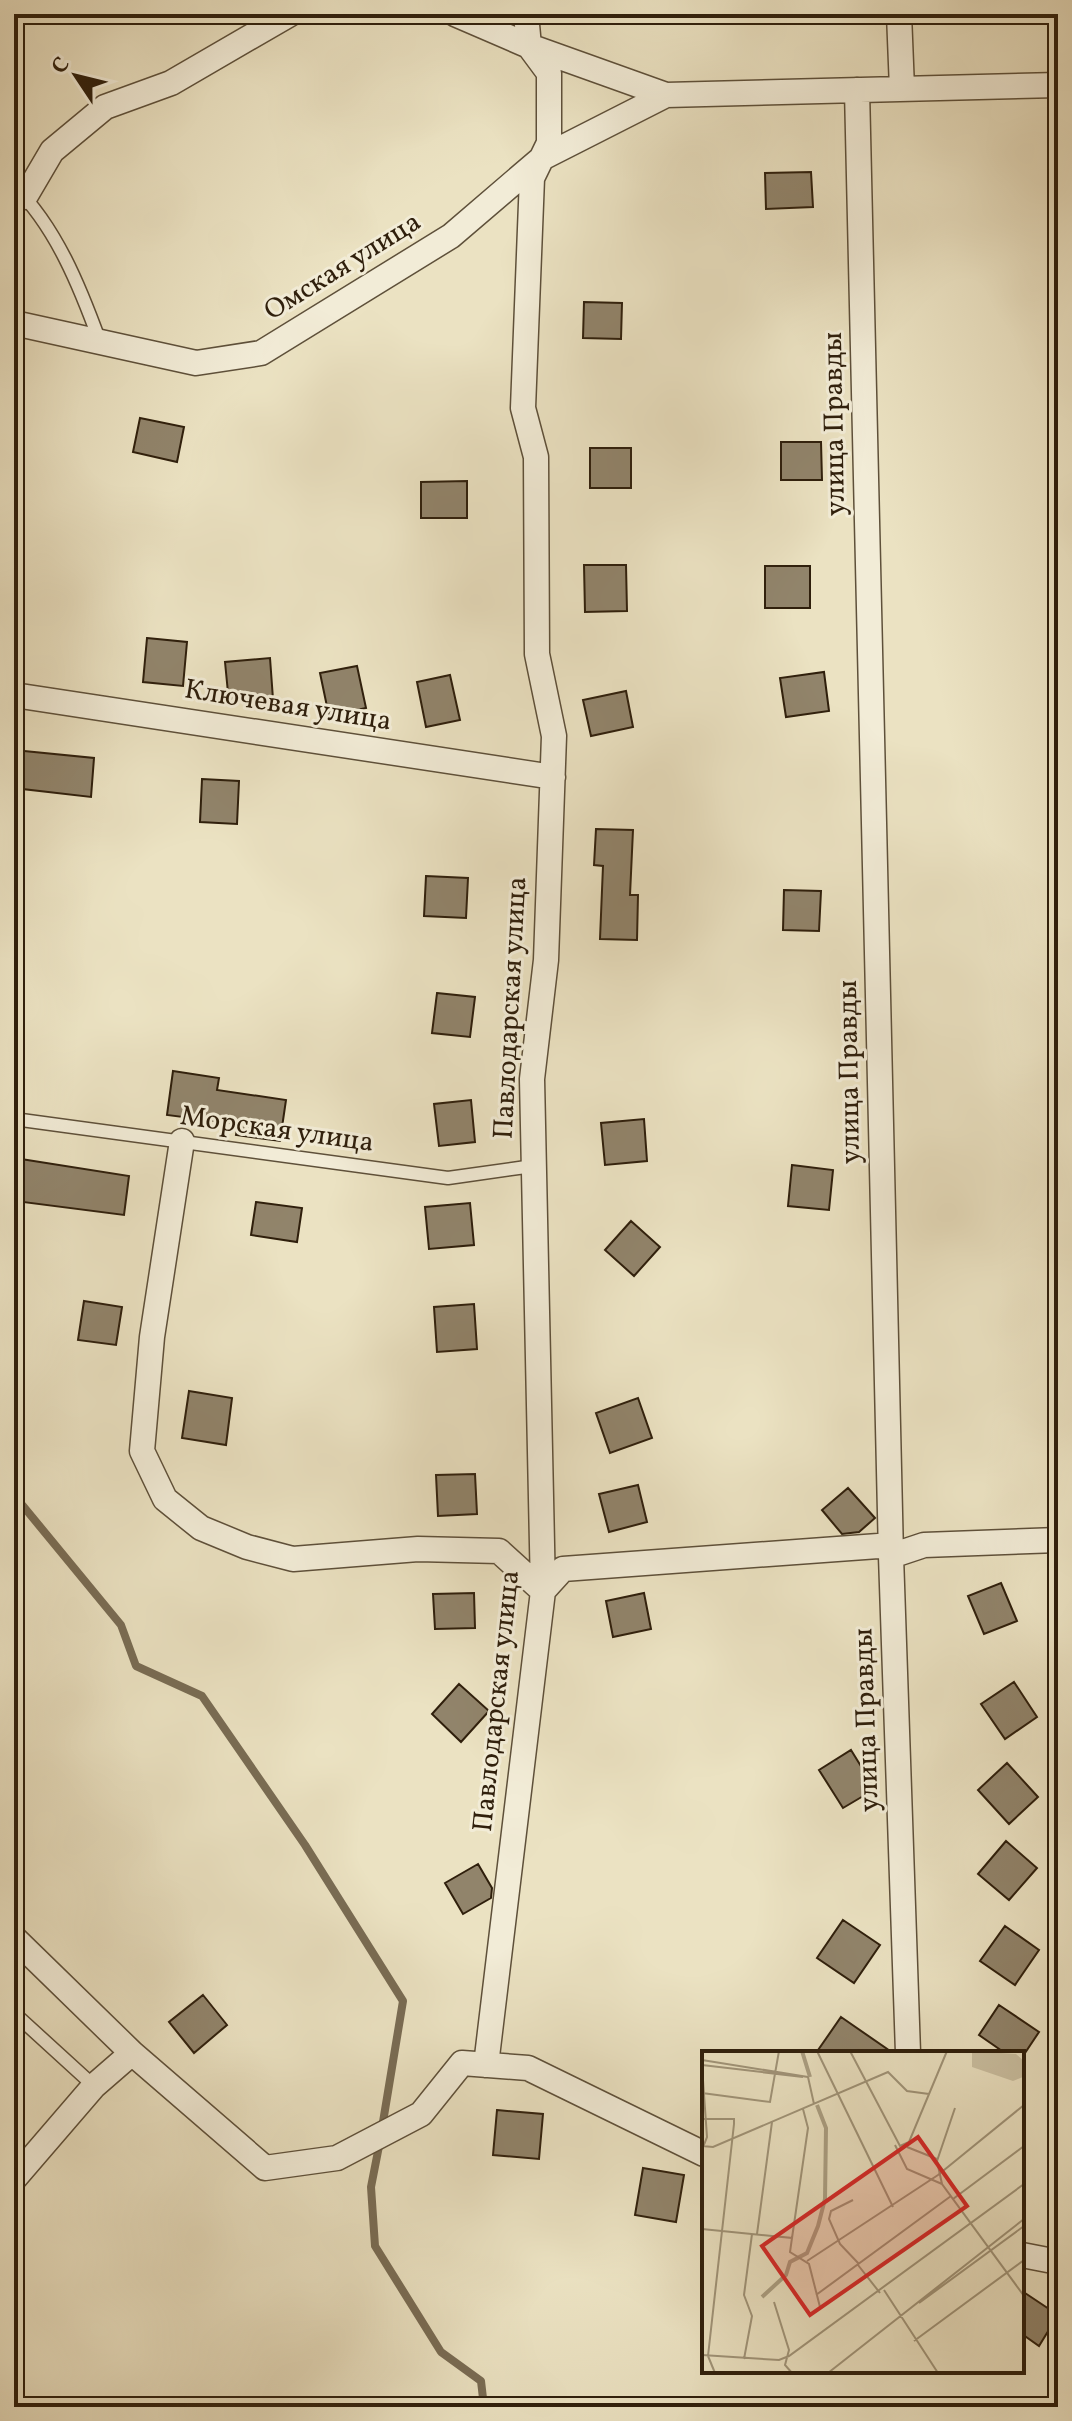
<svg xmlns="http://www.w3.org/2000/svg" width="1072" height="2421" viewBox="0 0 1072 2421" font-family="Vollkorn,serif">
<style>
.lines{fill:none;stroke-linecap:round;stroke-linejoin:round}
.stream{stroke:#796c54;stroke-width:8}
.building{fill:#91846b;stroke:#2f1f0c;stroke-width:2}
.lane-casing{stroke:#5e503a;stroke-width:15}
.street-casing{stroke:#5e503a;stroke-width:27}
.lane{stroke:#f2ecd7;stroke-width:12}
.street{stroke:#f2ecd7;stroke-width:24}
.labels{text-anchor:middle;dominant-baseline:central;stroke-width:6;stroke-linejoin:round;paint-order:stroke}
.street-label{font-size:28px;fill:#2f1f0c;stroke:#f2ecd7}
.inset-river{fill:none;stroke:#aba084;stroke-width:4}
.inset-road{fill:none;stroke:#a09479;stroke-width:2}
.view{fill:#d62828;fill-opacity:0.15;stroke:#d62828;stroke-width:4}
.inset-edge{fill:none;stroke:#2f1f0c;stroke-width:4}
</style>
<rect width="100%" height="100%" fill="#ebe2c2"/>
<filter id="stains"><feTurbulence type="fractalNoise" baseFrequency=".0025" numOctaves="4"/><feColorMatrix values="0 0 0 0 .2 0 0 0 0 .09 0 0 0 0 .02 0 0 0 .5 -.17"/></filter>
<radialGradient id="worn" r=".72"><stop offset=".6" stop-color="#630" stop-opacity="0"/><stop offset="1" stop-color="#630" stop-opacity=".3"/></radialGradient>
<g class="lines">
<path class="stream" d="M 14,1495 L 121,1625 L 136,1666 L 202,1696 L 305,1845 L 403,2001 L 382,2128
M 380,2141 L 371,2187 L 375,2246 L 441,2352 L 481,2381 L 484,2407"/>
</g>
<path class="building" d="M 811,172 L 813,207 L 766,209 L 765,173 Z
M 584,302 L 622,303 L 621,339 L 583,338 Z
M 140,418 L 184,427 L 177,462 L 133,452 Z
M 781,442 L 821,442 L 822,480 L 781,480 Z
M 590,448 L 631,448 L 631,488 L 590,488 Z
M 467,481 L 467,518 L 421,518 L 421,482 Z
M 584,565 L 626,565 L 627,611 L 585,612 Z
M 765,566 L 810,566 L 810,608 L 765,608 Z
M 147,638 L 187,642 L 183,686 L 143,682 Z
M 270,658 L 273,699 L 229,703 L 225,662 Z
M 357,666 L 366,708 L 329,716 L 320,673 Z
M 824,672 L 829,711 L 786,717 L 780,678 Z
M 450,675 L 460,720 L 426,727 L 417,682 Z
M 626,691 L 633,727 L 591,736 L 583,700 Z
M 14,750 L 94,758 L 91,797 L 14,788 Z
M 202,779 L 239,781 L 237,824 L 200,822 Z
M 596,829 L 633,830 L 630,895 L 638,895 L 637,940 L 600,939 L 603,866 L 594,865 Z
M 426,876 L 468,878 L 466,918 L 424,916 Z
M 784,890 L 821,891 L 819,931 L 783,930 Z
M 437,993 L 475,997 L 470,1037 L 432,1033 Z
M 173,1071 L 219,1078 L 217,1090 L 286,1100 L 280,1141 L 236,1135 L 238,1124 L 167,1115 Z
M 471,1100 L 475,1142 L 439,1146 L 434,1104 Z
M 644,1119 L 647,1161 L 605,1165 L 601,1123 Z
M 21,1159 L 129,1176 L 124,1215 L 15,1201 Z
M 792,1165 L 833,1170 L 829,1210 L 788,1206 Z
M 256,1202 L 302,1208 L 297,1242 L 251,1235 Z
M 470,1203 L 474,1245 L 429,1249 L 425,1207 Z
M 631,1221 L 660,1247 L 634,1276 L 605,1250 Z
M 84,1301 L 122,1307 L 116,1345 L 78,1340 Z
M 474,1304 L 477,1349 L 437,1352 L 434,1307 Z
M 189,1391 L 232,1398 L 226,1445 L 182,1438 Z
M 638,1398 L 652,1438 L 610,1453 L 596,1413 Z
M 475,1474 L 477,1514 L 438,1516 L 436,1475 Z
M 638,1485 L 647,1522 L 609,1532 L 599,1494 Z
M 848,1488 L 875,1518 L 859,1532 L 842,1534 L 822,1510 Z
M 1001,1583 L 1017,1621 L 984,1634 L 968,1596 Z
M 474,1593 L 475,1628 L 435,1629 L 433,1594 Z
M 644,1593 L 651,1629 L 613,1637 L 606,1601 Z
M 1014,1682 L 1037,1717 L 1005,1739 L 981,1704 Z
M 459,1684 L 489,1711 L 461,1742 L 432,1714 Z
M 851,1750 L 875,1789 L 843,1808 L 819,1770 Z
M 1007,1763 L 1038,1797 L 1009,1824 L 978,1790 Z
M 1006,1841 L 1037,1868 L 1009,1900 L 978,1874 Z
M 478,1864 L 492,1888 L 491,1898 L 463,1914 L 445,1883 Z
M 843,1920 L 880,1945 L 854,1983 L 817,1958 Z
M 1005,1926 L 1039,1950 L 1015,1985 L 980,1961 Z
M 203,1995 L 227,2025 L 194,2053 L 169,2022 Z
M 999,2005 L 1039,2032 L 1025,2053 L 1005,2053 L 979,2035 Z
M 841,2017 L 893,2053 L 816,2053 Z
M 497,2110 L 543,2114 L 539,2159 L 493,2155 Z
M 643,2168 L 684,2175 L 676,2222 L 635,2215 Z
M 1022,2291 L 1058,2315 L 1039,2346 L 1022,2334 Z"/>
<g class="lines">
<g class="lane-casing">
<path id="lane" d="M 14,186 C 56,227 80,287 100,342
M 14,1119 L 448,1178 L 533,1166
M 14,2013 L 94,2086"/>
</g>
<g class="street-casing">
<path id="street" d="M 455,14 L 529,46 L 666,95 L 1058,85
M 899,14 L 902,89
M 857,90 L 891,1556 L 908,2053
M 25,197 L 52,151 L 105,107 L 171,83 L 290,14
M 14,323 L 196,363 L 261,353 L 451,236 L 542,158 L 666,95
M 14,695 L 553,777
M 182,1141 L 152,1337 L 142,1451 L 165,1499 L 201,1528 L 247,1547 L 293,1559 L 418,1549 L 499,1551 L 543,1591 L 563,1569 L 892,1545
M 891,1556 L 924,1545 L 1058,1540
M 14,1938 L 132,2053
M 486,2065 L 543,1591 L 532,1079 L 546,960 L 554,736 L 537,654 L 536,457 L 523,408 L 532,178 L 549,143 L 549,73 L 529,46 L 526,14
M 14,2179 L 94,2086 L 132,2053 L 265,2168 L 337,2158 L 421,2114 L 462,2063 L 528,2068 L 704,2154
M 1022,2255 L 1058,2262"/>
</g>
<use href="#lane" class="lane"/>
<use href="#street" class="street"/>
</g>
<g class="labels">
<g class="street-label">
<text transform="translate(343 267) rotate(-32)">Омская улица</text>
<text transform="translate(835 424) rotate(-91)">улица Правды</text>
<text transform="translate(288 706) rotate(9)">Ключевая улица</text>
<text transform="translate(511 1008) rotate(-87)">Павлодарская улица</text>
<text transform="translate(850 1072) rotate(-91)">улица Правды</text>
<text transform="translate(277 1130) rotate(8)">Морская улица</text>
<text transform="translate(497 1701) rotate(-84)">Павлодарская улица</text>
<text transform="translate(867 1720) rotate(-92)">улица Правды</text>
</g>
</g>
<g transform="translate(702 2051)">
<rect width="322" height="322" fill="#ebe2c2"/>
<path d="M 270,0 L 314,3 L 322,10 L 321,26 L 311,30 L 270,16 Z" fill="#cbc1a3"/>
<path class="inset-river" d="M 100,0 L 108,26M 60,246 L 84,224 L 88,211 L 105,202 L 116,175 L 123,148 L 124,77 L 115,54"/>
<path class="inset-road" d="M 115,0 L 191,156M 148,0 L 198,95 L 207,91 L 245,0M 0,9 L 106,26M 0,14 L 101,26M 0,15 L 5,86 L 0,99M 106,26 L 112,53M 0,42 L 68,51 L 77,0M 253,57 L 235,110 L 240,133 L 322,245M 0,68 L 32,68 L 32,73 L 6,305 L 13,322M 193,94 L 205,118 L 240,133M 0,95 L 11,96 L 186,21 L 205,40 L 227,43M 205,96 L 235,108M 251,148 L 322,95M 151,149 L 129,160 L 127,168 L 138,193 L 157,213M 0,178 L 90,187 L 88,201 L 107,213 L 118,256M 55,183 L 70,71M 90,187 L 106,77 L 101,58M 105,210 L 236,124 L 322,54M 156,214 L 178,242M 182,239 L 236,322M 114,244 L 249,145M 72,251 L 87,299 L 83,314 L 90,322M 217,252 L 322,175M 212,290 L 322,209M 0,304 L 77,309 L 87,305 L 322,133M 42,308 L 50,265 L 42,244 L 50,183M 126,322 L 322,168"/>
<path class="view" d="M 216,86 L 265,155 L 108,264 L 60,195 Z"/>
<rect width="322" height="322" class="inset-edge"/>
</g>
<rect width="1072" height="2421" fill="none" stroke="#ebe2c2" stroke-width="48"/>
<rect x="16" y="16" width="1040" height="2389" fill="none" stroke="#2f1f0c" stroke-width="4"/>
<rect x="24" y="24" width="1024" height="2373" fill="none" stroke="#2f1f0c" stroke-width="2"/>
<g transform="translate(76 76) rotate(305)" stroke="#f2ecd7" stroke-width="6" paint-order="stroke">
<path d="M0-6L14 30L0 20L-14 30Z" fill="#2f1f0c"/>
<text y="-12" font-size="22" font-weight="bold" text-anchor="middle" fill="#2f1f0c">С</text>
</g>
<rect width="100%" height="100%" filter="url(#stains)"/>
<rect width="100%" height="100%" fill="url(#worn)"/>
</svg>
